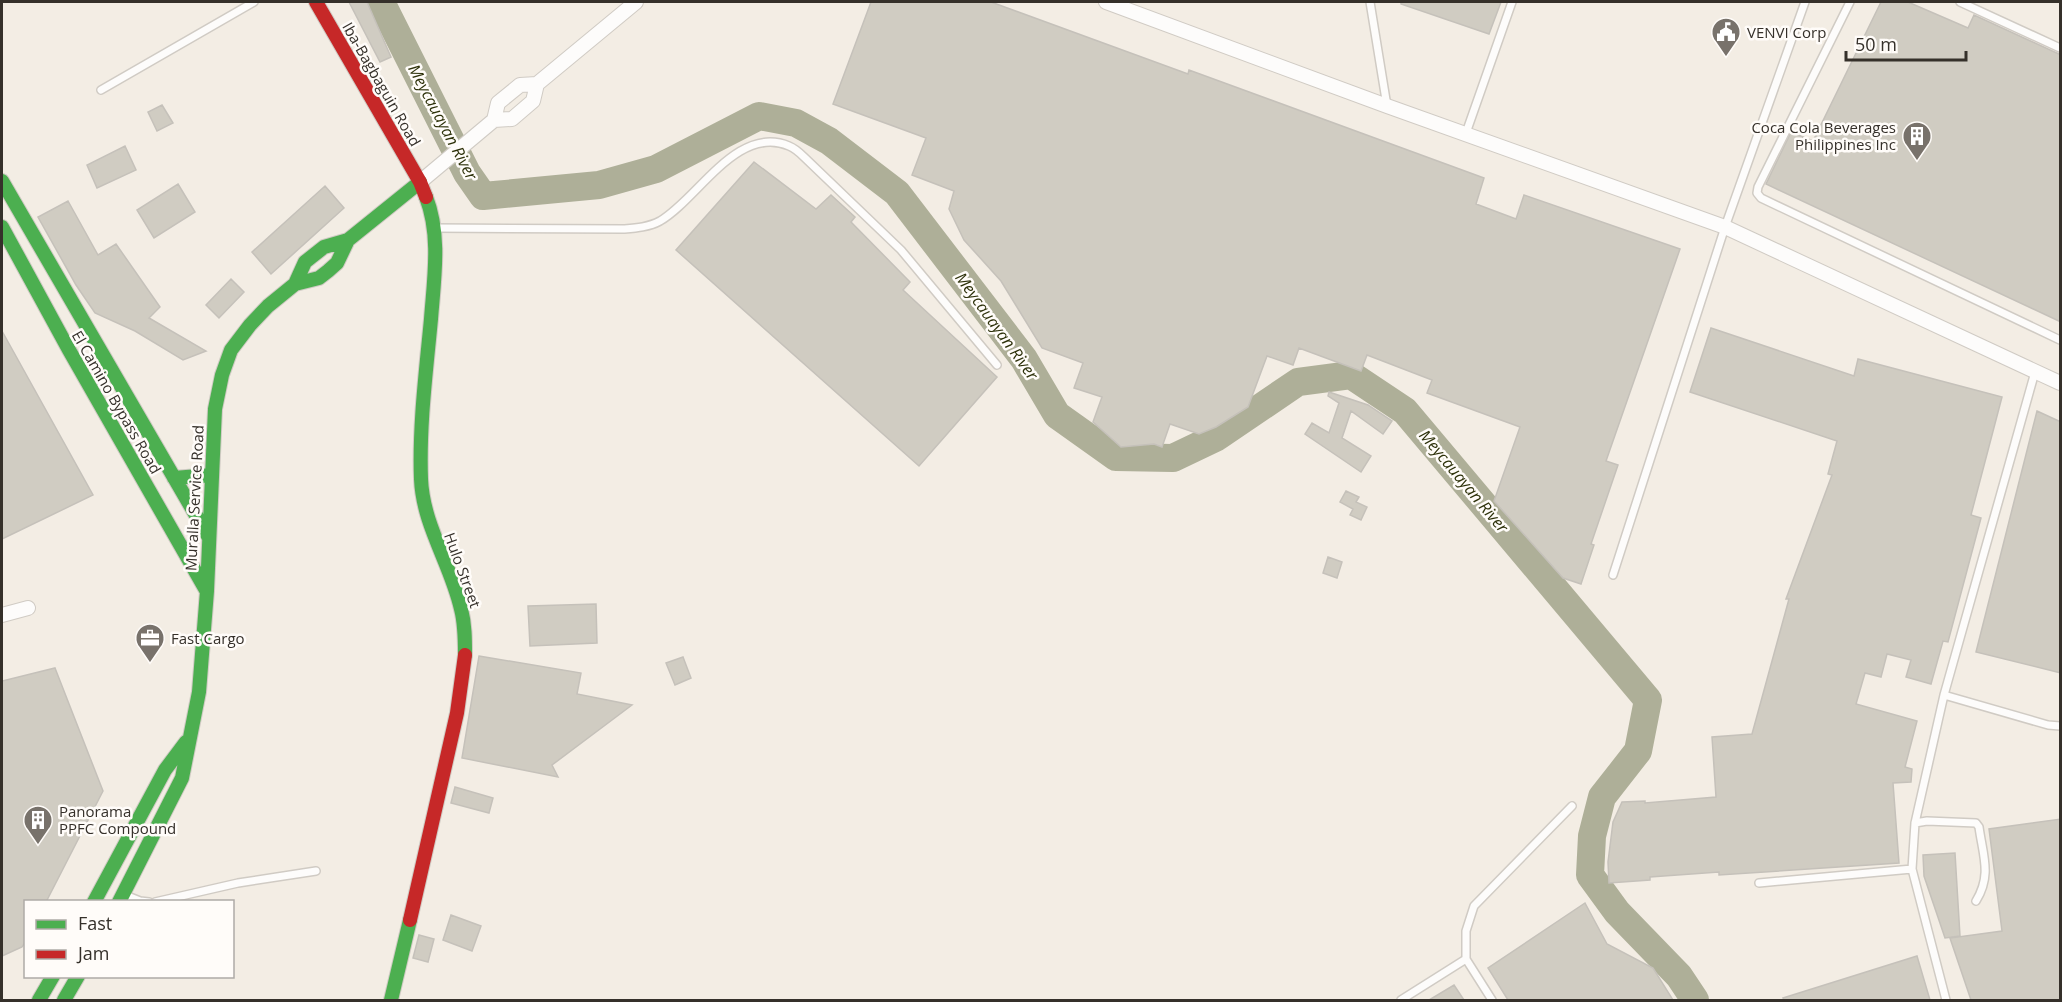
<svg xmlns="http://www.w3.org/2000/svg" width="2062" height="1002" viewBox="0 0 2062 1002" font-family="'Open Sans',sans-serif">
<style>
.lines{fill:none;stroke-linecap:round;stroke-linejoin:round}
.river{stroke:#aeaf98;stroke-width:28}
.building{fill:#d0ccc2;stroke:#c5c1ba;stroke-width:1.5}
.lane-casing{stroke:#d0cbc4;stroke-width:10}
.street-casing{stroke:#d0cbc4;stroke-width:16}
.fast-casing{stroke:#d0cbc4;stroke-width:16}
.jam-casing{stroke:#d0cbc4;stroke-width:16}
.lane{stroke:#fdfcfb;stroke-width:7}
.street{stroke:#fdfcfb;stroke-width:14}
.fast{stroke:#4caf50;stroke-width:14}
.jam{stroke:#c62828;stroke-width:14}
.labels{text-anchor:middle;dominant-baseline:central;stroke-width:5;stroke-linejoin:round;paint-order:stroke}
.poi-label{font-size:15px;fill:#35302a;stroke:#fffcf9;text-anchor:start}
.street-label{font-size:15px;fill:#35302a;stroke:#fffcf9}
.water-label{font-size:16px;font-style:italic;fill:#2d310a;stroke:#fffcf9}
</style>
<rect width="100%" height="100%" fill="#f3ede4"/>
<g class="lines">
<path class="river" d="M 381,2 L 467,173 L 483,196 L 599,185 L 656,169 L 759,116 L 796,123 L 829,141 L 897,193 L 1024,359 L 1057,415 L 1116,457 L 1173,458 L 1217,437 L 1298,382 L 1351,375 L 1405,411 L 1648,700 L 1638,751 L 1602,797 L 1592,836 L 1590,875 L 1617,912 L 1679,976 L 1695,1000"/>
</g>
<path class="building" d="M 349,2 L 367,2 L 391,57 L 380,62 Z
M 871,2 L 991,2 L 1188,74 L 1189,70 L 1484,178 L 1476,204 L 1516,219 L 1524,195 L 1680,249 L 1606,461 L 1618,465 L 1591,544 L 1594,545 L 1581,584 L 1563,578 L 1494,501 L 1520,427 L 1427,393 L 1432,380 L 1367,355 L 1361,371 L 1299,348 L 1293,365 L 1267,356 L 1248,407 L 1216,427 L 1199,434 L 1170,424 L 1162,447 L 1154,444 L 1121,447 L 1093,422 L 1102,397 L 1074,388 L 1083,363 L 1042,348 L 1001,281 L 964,240 L 949,209 L 954,191 L 912,175 L 926,138 L 833,104 Z
M 1401,2 L 1501,2 L 1489,34 L 1401,4 Z
M 1881,2 L 1908,2 L 1968,28 L 1974,15 L 2061,55 L 2061,322 L 1766,184 L 1791,132 L 1813,141 Z
M 162,105 L 173,123 L 157,131 L 148,112 Z
M 125,146 L 136,170 L 97,188 L 87,165 Z
M 754,162 L 816,209 L 831,195 L 855,217 L 851,222 L 910,282 L 903,290 L 997,377 L 919,466 L 676,250 Z
M 178,184 L 195,212 L 154,238 L 137,210 Z
M 325,186 L 344,208 L 271,274 L 252,252 Z
M 68,201 L 98,255 L 116,244 L 160,307 L 149,318 L 206,351 L 183,360 L 135,331 L 95,313 L 76,285 L 38,217 Z
M 231,279 L 244,292 L 219,318 L 206,305 Z
M 1711,328 L 1854,376 L 1858,359 L 2002,397 L 1971,515 L 1981,518 L 1948,642 L 1943,641 L 1931,684 L 1906,677 L 1911,660 L 1887,654 L 1881,677 L 1865,673 L 1856,704 L 1917,721 L 1905,767 L 1912,769 L 1911,782 L 1893,783 L 1899,863 L 1719,875 L 1719,872 L 1650,877 L 1650,880 L 1609,883 L 1608,862 L 1613,822 L 1622,802 L 1645,801 L 1645,803 L 1716,797 L 1712,737 L 1752,734 L 1789,599 L 1786,599 L 1832,475 L 1828,474 L 1837,441 L 1690,392 Z
M 2,331 L 93,495 L 2,539 Z
M 1329,392 L 1368,405 L 1392,421 L 1383,434 L 1351,411 L 1342,438 L 1371,456 L 1361,472 L 1305,434 L 1312,423 L 1329,433 L 1339,403 L 1328,396 Z
M 2037,411 L 2061,422 L 2061,673 L 1976,652 Z
M 1346,491 L 1359,497 L 1356,502 L 1367,507 L 1361,520 L 1350,515 L 1353,509 L 1340,502 Z
M 1328,557 L 1342,562 L 1337,578 L 1323,573 Z
M 596,604 L 597,643 L 530,646 L 528,606 Z
M 479,656 L 581,673 L 577,694 L 632,705 L 552,765 L 558,777 L 462,758 Z
M 683,657 L 691,678 L 675,685 L 666,663 Z
M 55,668 L 103,791 L 46,902 L 26,902 L 26,941 L 22,947 L 2,956 L 2,681 Z
M 455,787 L 493,798 L 489,813 L 451,803 Z
M 2061,819 L 2061,1000 L 1971,1000 L 1950,938 L 2002,931 L 1989,829 Z
M 1955,853 L 1960,936 L 1945,938 L 1924,876 L 1923,855 Z
M 1585,903 L 1607,944 L 1653,968 L 1673,1000 L 1508,1000 L 1488,968 Z
M 451,915 L 481,926 L 472,951 L 443,940 Z
M 419,935 L 434,939 L 428,962 L 413,958 Z
M 1917,956 L 1930,1000 L 1784,1000 L 1783,998 Z
M 1454,985 L 1464,1000 L 1429,1000 Z"/>
<g class="lines">
<g class="lane-casing">
<path id="lane" d="M 1370,2 L 1387,106
M 1850,2 L 1758,187 L 1757,193 L 1761,198 L 2060,340
M 1960,2 L 2060,48
M 101,90 L 254,2
M 1466,133 L 1512,2
M 434,228 L 624,229 C 636,228 649,227 660,221 C 698,199 737,124 789,146 C 794,148 800,153 804,157 L 901,250 L 997,365
M 1613,575 L 1725,227 L 1805,2
M 1944,695 L 2048,725 L 2060,726
M 1915,823 L 1927,821 L 1976,823 L 1979,827 C 1983,856 1992,875 1976,901
M 1759,883 L 1912,869
M 125,895 L 140,901 L 149,902
M 155,902 L 238,883 L 316,871
M 1401,1000 L 1466,959
M 1492,1000 L 1466,959 L 1466,931 L 1474,906 L 1572,806
M 1946,1000 L 1912,869 L 1915,823 L 1944,695 L 2035,372"/>
</g>
<g class="street-casing">
<path id="street" d="M 1106,2 L 1387,106 L 1725,227 L 2060,383
M 494,120 L 512,119 L 533,101 L 537,84 L 636,2
M 420,182 L 494,120 L 498,103 L 520,85 L 537,84
M 2,615 L 28,608"/>
</g>
<g class="fast-casing">
<path id="fast" d="M 2,181 L 208,536
M 426,197 C 441,235 434,279 431,319 C 426,372 419,426 421,479 C 423,526 451,564 461,609 C 465,624 465,639 465,655
M 2,227 L 69,350 L 206,590
M 295,284 L 319,278 L 328,271 L 337,263 L 348,240 L 420,182
M 174,478 L 211,475
M 94,902 L 165,770 L 186,742
M 119,902 L 182,778 L 199,692 L 207,591 L 215,409 L 222,375 L 231,350 L 250,325 L 268,306 L 295,284 L 305,262 L 324,247 L 348,240
M 39,1000 L 53,976
M 64,1000 L 78,976
M 391,1000 L 410,920"/>
</g>
<g class="jam-casing">
<path id="jam" d="M 316,2 L 420,182 L 426,197
M 410,920 L 457,713 L 465,655"/>
</g>
<use href="#lane" class="lane"/>
<use href="#street" class="street"/>
<use href="#fast" class="fast"/>
<use href="#jam" class="jam"/>
</g>
<defs>
<g id="civic-pin" transform="scale(1.5)"><path d="M0 17L-7.5 6A9.5 9.5 0 1 1 7.5 6Z" fill="#78726b" stroke="#fffcf9"/><path d="M-.6-6.5H3V-4.5H.6V-3L4-1V1h2V6H-6V1h2V-1L-.6-3ZM-1.2 2.5V6h2.4V2.5Z" fill="#fff"/></g>
<g id="building-pin" transform="scale(1.5)"><path d="M0 17L-7.5 6A9.5 9.5 0 1 1 7.5 6Z" fill="#78726b" stroke="#fffcf9"/><path d="M-4-6H4V6H1V3H-1V6H-4ZM-2.5-4.3h1.7v1.8h-1.7ZM.8-4.3h1.7v1.8H.8ZM-2.5-1h1.7V.8h-1.7ZM.8-1h1.7V.8H.8Z" fill="#fff"/></g>
<g id="office-pin" transform="scale(1.5)"><path d="M0 17L-7.5 6A9.5 9.5 0 1 1 7.5 6Z" fill="#78726b" stroke="#fffcf9"/><path d="M-6-3h4V-5.5h4V-3h4V5H-6ZM-1-4.5V-3h2v-1.5ZM-6 0V1H6V0Z" fill="#fff"/></g>
</defs>
<g fill-rule="evenodd">
<use href="#civic-pin" x="1726" y="32"/>
<use href="#building-pin" x="1917" y="136"/>
<use href="#office-pin" x="150" y="638"/>
<use href="#building-pin" x="38" y="820"/>
</g>
<g class="labels">
<g class="poi-label">
<text x="1747" y="32">VENVI Corp</text>
<text x="1896" y="127" text-anchor="end">Coca Cola Beverages<tspan x="1896" dy="17">Philippines Inc</tspan></text>
<text x="171" y="638">Fast Cargo</text>
<text x="59" y="811">Panorama<tspan x="59" dy="17">PPFC Compound</tspan></text>
</g>
<g class="street-label">
<text transform="translate(382 84) rotate(60)">Iba-Bagbaguin Road</text>
<text transform="translate(117 402) rotate(60)">El Camino Bypass Road</text>
<text transform="translate(194 498) rotate(-87)">Muralla Service Road</text>
<text transform="translate(463 570) rotate(70)">Hulo Street</text>
</g>
<g class="water-label">
<text transform="translate(443 122) rotate(62)">Meycauayan River</text>
<text transform="translate(997 326) rotate(54)">Meycauayan River</text>
<text transform="translate(1464 481) rotate(50)">Meycauayan River</text>
</g>
</g>
<rect width="2062" height="1002" fill="none" stroke="#35302a" stroke-width="6"/>
<rect x="24" y="900" width="210" height="78" fill="#fffcf9" stroke="#aeaaa6" stroke-width="1.5"/>
<rect x="36" y="920" width="30" height="9" fill="#4caf50" stroke="#aeaaa6" stroke-width="1.5"/>
<text x="78" y="930" font-size="18" fill="#35302a">Fast</text>
<rect x="36" y="950" width="30" height="9" fill="#c62828" stroke="#aeaaa6" stroke-width="1.5"/>
<text x="78" y="960" font-size="18" fill="#35302a">Jam</text>
<path d="M1846 51v9h120v-9" fill="none" stroke="#35302a" stroke-width="3"/>
<text x="1855" y="51" font-size="18" fill="#35302a" stroke="#fffcf9" stroke-width="4.5" paint-order="stroke">50 m</text>
</svg>
